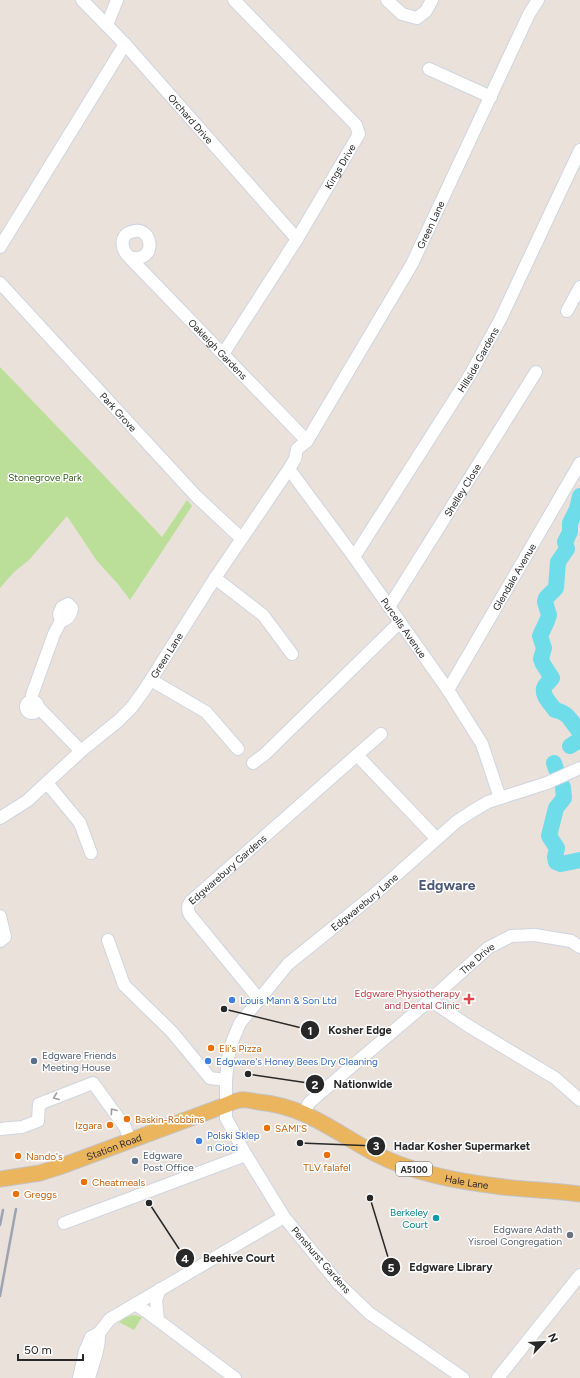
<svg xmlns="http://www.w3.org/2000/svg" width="580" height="1378" viewBox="0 0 580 1378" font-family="Figtree,sans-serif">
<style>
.green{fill:#bbdf98}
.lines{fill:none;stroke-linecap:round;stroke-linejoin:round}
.river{stroke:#6fdcea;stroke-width:16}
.minor-casing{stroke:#cfd5e1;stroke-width:14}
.major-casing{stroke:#c3c3c3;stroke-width:17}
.minor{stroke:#fff;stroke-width:12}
.major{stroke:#ebb55e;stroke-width:15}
.rail{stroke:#9da3b2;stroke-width:2.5}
.oneway{stroke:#9e9e9e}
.health-dot{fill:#e0444e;stroke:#fff;stroke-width:1.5}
.shop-dot{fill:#3f7fe0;stroke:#fff;stroke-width:1.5}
.food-dot{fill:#e8710a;stroke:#fff;stroke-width:1.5}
.service-dot{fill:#5c6f8a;stroke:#fff;stroke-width:1.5}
.culture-dot{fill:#0f9aa8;stroke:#fff;stroke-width:1.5}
.worship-dot{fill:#6b7280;stroke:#fff;stroke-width:1.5}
.labels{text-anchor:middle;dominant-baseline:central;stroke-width:3;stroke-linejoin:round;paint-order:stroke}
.shield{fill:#fff;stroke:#686868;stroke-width:1}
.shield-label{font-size:9px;font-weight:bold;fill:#282828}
.street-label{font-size:10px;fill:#282828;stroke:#fff}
.park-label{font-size:10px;fill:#35611c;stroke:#fff}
.health-label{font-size:10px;fill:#be3a42;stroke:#fff;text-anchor:end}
.shop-label{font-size:10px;fill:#366cbe;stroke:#fff;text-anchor:start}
.food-label{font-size:10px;fill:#c56008;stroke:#fff;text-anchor:start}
.service-label{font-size:10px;fill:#4e5e75;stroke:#fff;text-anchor:start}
.culture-label{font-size:10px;fill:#0d838f;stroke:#fff;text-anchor:end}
.worship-label{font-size:10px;fill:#5b616d;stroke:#fff;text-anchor:end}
.district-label{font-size:14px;font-weight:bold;fill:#4a5977;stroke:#fff}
.leader{fill:none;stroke:#282828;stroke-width:1.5}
.callout-dot{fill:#282828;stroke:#fff;stroke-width:1.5}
.mark-label{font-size:12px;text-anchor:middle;font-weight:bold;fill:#fff}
.callout-label{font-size:11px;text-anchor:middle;font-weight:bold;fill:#282828;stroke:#fff;stroke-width:3;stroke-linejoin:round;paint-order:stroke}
</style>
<rect width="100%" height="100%" fill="#eae1da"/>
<path class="green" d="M 0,367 L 93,464 L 162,537 L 187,500 L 192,506 L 130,600 L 118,584 L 97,561 L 67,516 L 29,560 L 14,572 L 0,588 Z
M 133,1315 L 142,1317 L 134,1330 L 119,1322 L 127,1317 Z"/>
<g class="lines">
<path class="river" d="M 580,496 L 577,509 L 570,523 L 570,532 L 565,542 L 567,549 L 558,562 L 556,588 L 546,598 L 545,602 L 549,615 L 547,621 L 540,636 L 544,648 L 541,659 L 543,664 L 552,678 C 550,681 547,683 545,686 C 540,694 551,704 555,710 C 565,712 568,716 573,723 C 576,728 579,729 580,734
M 570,746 L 578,741 L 580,737
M 554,763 L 556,769
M 563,787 L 564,798 L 556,808 L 549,836 L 557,848 L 555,857 L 556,862 L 561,864 L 580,860"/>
<g class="minor-casing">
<g id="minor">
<path id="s1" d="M 82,0 L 125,44 L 297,239"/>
<path d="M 387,0 L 402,14 L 417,18 L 426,11 L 432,0"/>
<path d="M 107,25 L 117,0"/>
<path d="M 429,69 L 491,97"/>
<path d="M 0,247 L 125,44"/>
<path id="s2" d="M 129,257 C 159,265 153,223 131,232 C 118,236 122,250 129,257 L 307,441"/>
<path id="s3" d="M 0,283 L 196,496 L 241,538"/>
<path d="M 567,311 L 580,287"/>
<path id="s4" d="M 223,354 L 297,239 L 359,134 L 356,125 L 234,0"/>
<path id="s5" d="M 289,469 L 354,557 L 448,690 L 482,744 L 500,798"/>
<path id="s6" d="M 354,557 L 470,375 L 500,320 L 580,150"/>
<path d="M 215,578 L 263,615 L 292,654"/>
<path id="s7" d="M 389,607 L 536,372"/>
<path d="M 151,680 L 206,712 L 238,749"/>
<path id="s8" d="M 448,690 L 580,463"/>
<path d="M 32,700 L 32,695 L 54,634 L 61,621 L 59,614 L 62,607 L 68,604 L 72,608 C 71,616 68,619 61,621"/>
<circle cx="32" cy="707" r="6"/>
<path d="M 38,707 L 81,751"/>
<path d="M 357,755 L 381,734"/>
<path d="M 253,763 L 265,754 L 400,622"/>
<path d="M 47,783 L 80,823 L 91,853"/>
<path id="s9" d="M 0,818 L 27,801 L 81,751 L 118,721 L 132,707 L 145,689 L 215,578 L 289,469 L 295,459 L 297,449 L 307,441 L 412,264 L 529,14 L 538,0"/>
<path d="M 0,916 L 5,937 L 0,941"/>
<path d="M 108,940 L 124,985 L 172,1032 L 210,1078 L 226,1080"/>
<path id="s10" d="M 259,999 L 190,915 C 187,910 187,907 190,902 L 357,755 L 436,838"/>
<path d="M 430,1000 L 467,1025 L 555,1078 L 580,1100"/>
<path id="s11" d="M 304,1113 L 309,1103 L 318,1095 L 430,1000 L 488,948 L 511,936 L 535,935 L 571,941 L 580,947"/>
<path d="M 0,1129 L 22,1127 L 38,1121 L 39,1104 L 93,1083 L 125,1127 L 130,1140"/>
<path d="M 64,1223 L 246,1155"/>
<path d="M 135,1304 L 147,1312 L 235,1378"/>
<path d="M 158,1320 L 156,1300 L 160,1289"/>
<path d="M 79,1378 L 85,1351 L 91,1337 L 99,1333 L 110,1319 L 284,1217"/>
<path d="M 89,1378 C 93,1364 100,1347 99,1333"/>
<path id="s12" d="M 463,1378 L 369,1313 L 338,1283 L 284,1217 L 246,1155 L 226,1118 L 226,1080 L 228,1058 L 232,1042 L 240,1023 L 288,964 L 376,893 L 456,822 L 471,812 L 488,802 L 547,783 L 580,768"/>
<path d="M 498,1378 L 580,1275"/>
</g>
</g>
<g class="major-casing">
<g id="major">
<path id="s13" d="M 0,1179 L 40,1173 L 59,1167 L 226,1105 C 230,1103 235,1101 240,1100 C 246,1099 253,1101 258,1102 C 306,1106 336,1133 376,1154 C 413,1173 455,1181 496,1186 C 523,1190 552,1190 580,1194"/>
</g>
</g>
<use href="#minor" class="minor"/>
<use href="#major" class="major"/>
<path class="rail" d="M 0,1225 L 3,1210
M 0,1296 L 16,1209"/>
</g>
<defs><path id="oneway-chevron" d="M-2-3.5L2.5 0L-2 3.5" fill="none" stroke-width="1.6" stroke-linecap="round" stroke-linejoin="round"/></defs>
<g class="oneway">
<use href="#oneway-chevron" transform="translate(56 1097) rotate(159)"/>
<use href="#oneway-chevron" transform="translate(113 1111) rotate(-126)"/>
</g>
<path class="health-dot" d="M467 993h4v4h4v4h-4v4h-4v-4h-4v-4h4z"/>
<g class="shop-dot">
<circle cx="232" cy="1000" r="4"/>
<circle cx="208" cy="1061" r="4"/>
<circle cx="199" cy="1141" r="4"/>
</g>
<g class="food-dot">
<circle cx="211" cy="1048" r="4"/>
<circle cx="127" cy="1119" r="4"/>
<circle cx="110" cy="1125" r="4"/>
<circle cx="267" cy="1128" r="4"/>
<circle cx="327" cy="1155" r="4"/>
<circle cx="18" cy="1156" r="4"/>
<circle cx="84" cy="1182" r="4"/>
<circle cx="16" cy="1194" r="4"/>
</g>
<g class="service-dot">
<circle cx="34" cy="1061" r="4"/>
<circle cx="135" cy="1161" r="4"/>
</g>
<circle class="culture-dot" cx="436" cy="1218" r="4"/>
<circle class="worship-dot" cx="570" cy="1235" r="4"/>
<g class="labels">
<rect class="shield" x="396" y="1162" width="36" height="14" rx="3"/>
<g class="shield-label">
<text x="414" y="1169">A5100</text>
</g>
<g class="street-label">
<text stroke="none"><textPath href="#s1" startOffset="161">Orchard Drive</textPath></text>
<text stroke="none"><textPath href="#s4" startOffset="221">Kings Drive</textPath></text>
<text stroke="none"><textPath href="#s9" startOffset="742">Green Lane</textPath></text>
<text stroke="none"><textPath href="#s2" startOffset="214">Oakleigh Gardens</textPath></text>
<text stroke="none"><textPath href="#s6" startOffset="233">Hillside Gardens</textPath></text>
<text stroke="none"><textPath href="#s3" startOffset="175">Park Grove</textPath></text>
<text stroke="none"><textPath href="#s7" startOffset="138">Shelley Close</textPath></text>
<text stroke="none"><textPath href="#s8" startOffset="131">Glendale Avenue</textPath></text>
<text stroke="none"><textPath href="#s5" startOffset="196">Purcells Avenue</textPath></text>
<text stroke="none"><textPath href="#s9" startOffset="235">Green Lane</textPath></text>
<text stroke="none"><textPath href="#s10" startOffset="172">Edgwarebury Gardens</textPath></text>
<text stroke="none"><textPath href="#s12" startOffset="629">Edgwarebury Lane</textPath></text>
<text stroke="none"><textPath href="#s11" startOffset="233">The Drive</textPath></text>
<text stroke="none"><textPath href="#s13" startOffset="119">Station Road</textPath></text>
<text stroke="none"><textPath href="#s13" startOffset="497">Hale Lane</textPath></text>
<text transform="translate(321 1260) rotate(49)">Penshurst Gardens</text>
</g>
<g class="park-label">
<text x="45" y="477">Stonegrove Park</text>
</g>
<g class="health-label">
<text x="460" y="993">Edgware Physiotherapy<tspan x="460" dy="12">and Dental Clinic</tspan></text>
</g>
<g class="shop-label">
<text x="240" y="1000">Louis Mann &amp; Son Ltd</text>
<text x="216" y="1061">Edgware's Honey Bees Dry Cleaning</text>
<text x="207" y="1135">Polski Sklep<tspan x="207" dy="12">n Cioci</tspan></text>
</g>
<g class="food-label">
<text x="219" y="1048">Eli's Pizza</text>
<text x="135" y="1119">Baskin-Robbins</text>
<text x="102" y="1125" text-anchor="end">Izgara</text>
<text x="275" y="1128">SAMI'S</text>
<text x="26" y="1156">Nando's</text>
<text x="327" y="1167" text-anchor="middle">TLV falafel</text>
<text x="92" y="1182">Cheatmeals</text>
<text x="24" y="1194">Greggs</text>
</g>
<g class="service-label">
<text x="42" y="1055">Edgware Friends<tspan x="42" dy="12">Meeting House</tspan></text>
<text x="143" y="1155">Edgware<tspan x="143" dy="12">Post Office</tspan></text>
</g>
<g class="culture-label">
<text x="428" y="1212">Berkeley<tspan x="428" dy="12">Court</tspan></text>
</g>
<g class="worship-label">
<text x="562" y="1229">Edgware Adath<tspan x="562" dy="12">Yisroel Congregation</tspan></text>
</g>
<g class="district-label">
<text x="447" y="885">Edgware</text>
</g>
</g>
<path class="leader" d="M224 1009L310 1030M248 1074L315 1084M300 1143L376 1146M149 1203L185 1258M370 1198L391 1267"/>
<g class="callout-dot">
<circle cx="224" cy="1009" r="4"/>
<circle cx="248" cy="1074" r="4"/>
<circle cx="300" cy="1143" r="4"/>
<circle cx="149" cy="1203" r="4"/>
<circle cx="370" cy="1198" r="4"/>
<circle cx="310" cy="1030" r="10"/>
<circle cx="315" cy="1084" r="10"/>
<circle cx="376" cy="1146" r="10"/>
<circle cx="185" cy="1258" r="10"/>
<circle cx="391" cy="1267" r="10"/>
</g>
<g class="mark-label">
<text x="310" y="1035">1</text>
<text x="315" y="1089">2</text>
<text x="376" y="1150">3</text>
<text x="185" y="1263">4</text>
<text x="391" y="1272">5</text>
</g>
<g class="callout-label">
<text x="360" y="1034">Kosher Edge</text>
<text x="363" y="1088">Nationwide</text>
<text x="462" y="1150">Hadar Kosher Supermarket</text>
<text x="239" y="1262">Beehive Court</text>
<text x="451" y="1271">Edgware Library</text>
</g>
<g transform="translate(544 1342) rotate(65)" stroke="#ffffff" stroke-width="3" paint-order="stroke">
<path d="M0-3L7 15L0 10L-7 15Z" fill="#282828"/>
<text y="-6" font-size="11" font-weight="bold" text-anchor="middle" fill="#282828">N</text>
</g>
<path d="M18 1354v6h65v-6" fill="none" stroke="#282828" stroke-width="2"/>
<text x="24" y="1354" font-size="12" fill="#282828" stroke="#ffffff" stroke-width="3" paint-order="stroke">50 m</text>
</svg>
